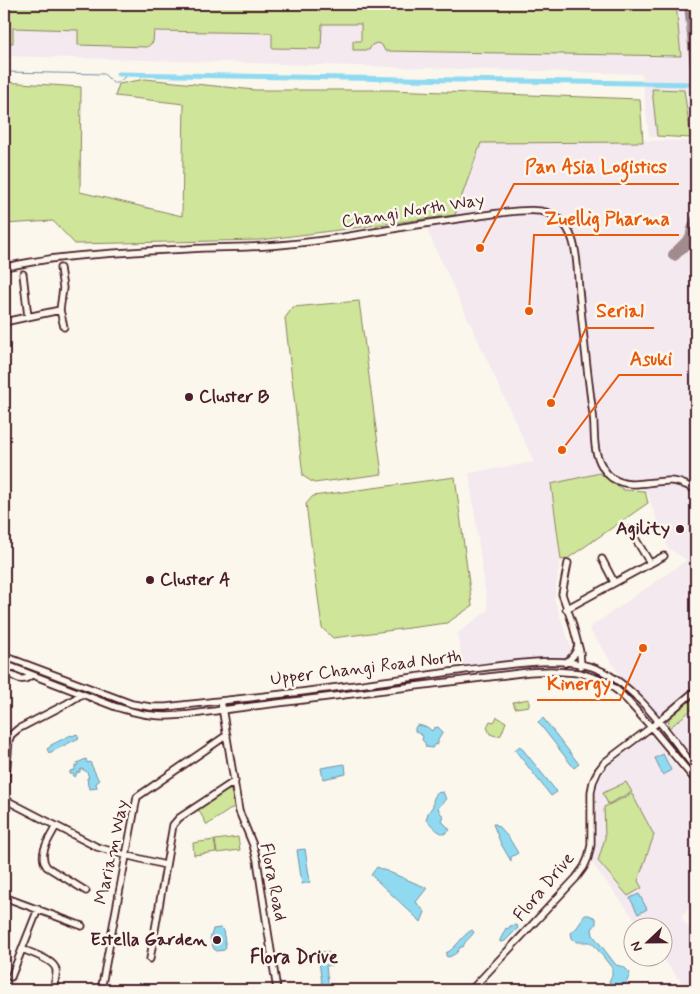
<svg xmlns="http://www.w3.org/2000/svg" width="700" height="994" viewBox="0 0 700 994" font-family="Mynerve,sans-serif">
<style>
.built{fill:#f3e9ef}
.green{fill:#cee59a;stroke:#8c8262}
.water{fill:#90daf1;stroke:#748fa2}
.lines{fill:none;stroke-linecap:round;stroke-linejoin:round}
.stream{stroke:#748fa2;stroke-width:1}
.canal{stroke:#90daf1;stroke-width:5}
.taxiway{stroke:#a28b8c;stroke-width:12}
.minor-casing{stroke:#4a1f2b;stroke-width:9}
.minor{stroke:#fbf7ec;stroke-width:5.5}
.poi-dot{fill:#4a1f2b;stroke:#fbf7ec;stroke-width:2}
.labels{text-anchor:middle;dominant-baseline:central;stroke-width:5;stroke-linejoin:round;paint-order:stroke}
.street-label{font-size:18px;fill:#4a1f2b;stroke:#fbf7ec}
.poi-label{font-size:18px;font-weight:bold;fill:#4a1f2b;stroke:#fbf7ec;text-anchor:start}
.neighbourhood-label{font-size:19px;font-weight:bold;fill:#4a1f2b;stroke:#fbf7ec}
.leader{fill:none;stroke:#e8590c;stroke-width:2}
.callout-dot{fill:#e8590c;stroke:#fbf7ec;stroke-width:2}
.callout-label{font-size:19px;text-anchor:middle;font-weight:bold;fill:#e8590c;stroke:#fbf7ec;stroke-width:5;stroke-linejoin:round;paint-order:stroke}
</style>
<rect width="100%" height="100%" fill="#fbf7ec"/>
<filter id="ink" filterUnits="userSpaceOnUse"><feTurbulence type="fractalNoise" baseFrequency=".02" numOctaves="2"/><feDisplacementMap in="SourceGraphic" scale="10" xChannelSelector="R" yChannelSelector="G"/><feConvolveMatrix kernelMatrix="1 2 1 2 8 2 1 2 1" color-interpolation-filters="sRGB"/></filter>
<g filter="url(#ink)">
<path class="built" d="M 4,4 L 696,4 L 696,138 L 649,137 L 642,74 L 4,56 Z
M 478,139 L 696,141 L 696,759 L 648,718 L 589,628 L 687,560 L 668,548 L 651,504 L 647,490 L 620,486 L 603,476 L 551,489 L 560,561 L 554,599 L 575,659 L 463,667 L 458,633 L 488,610 L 469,473 L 534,462 L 427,230 L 452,212 Z
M 647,736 L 653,737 L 696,791 L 696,900 L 681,918 L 696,937 L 696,978 L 686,988 L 662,957 L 662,926 L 640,926 L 592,863 L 597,842 L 596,791 L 600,778 L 607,768 L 612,763 Z"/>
<path class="green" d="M 4,4 L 676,4 L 681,56 L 385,51 L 382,45 L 377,43 L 372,45 L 369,50 L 353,50 L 353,41 L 361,41 L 361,24 L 322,24 L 321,49 L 272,48 L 272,33 L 154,31 L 153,42 L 147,47 L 78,45 L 78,30 L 13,28 L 13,43 L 4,43 Z
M 145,79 L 255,90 L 389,90 L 640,99 L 643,142 L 481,143 L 455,215 L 261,240 L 75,244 L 53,221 L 4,224 L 4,82 L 81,87 L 80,192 L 182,216 L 184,104 L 115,96 L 119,84 Z
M 652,89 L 684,90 L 691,138 L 657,136 Z
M 359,301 L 382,474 L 314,483 L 303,476 L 285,318 L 293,307 Z
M 600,473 L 624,490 L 645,491 L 648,503 L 567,559 L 561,560 L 551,484 Z
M 455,477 L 472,606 L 447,623 L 333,638 L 322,628 L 306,504 L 313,496 Z
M 696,696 L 696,706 L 668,729 L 669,718 Z
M 529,699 L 529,706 L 515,708 L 513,702 Z
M 497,717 L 506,722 L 501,735 L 496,736 L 490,734 L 487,727 L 490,721 L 494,722 Z
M 626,782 L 632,792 L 608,804 L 603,793 Z
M 226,790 L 230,790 L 232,794 L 234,807 L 207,825 L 198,809 Z
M 632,794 L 654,835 L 638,881 L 642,888 L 628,896 L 598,861 L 605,838 L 604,807 Z
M 238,837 L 240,850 L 217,853 L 215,840 Z
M 214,840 L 216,852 L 194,855 L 193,843 Z"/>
<path class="water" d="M 543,718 L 579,764 L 574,768 L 538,722 Z
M 417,725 L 427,727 L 432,731 L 434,728 L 438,727 L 443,732 L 438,740 L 438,744 L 437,745 L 435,744 L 432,748 L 426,747 L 425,743 L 422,740 L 423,736 L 415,731 L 415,728 Z
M 77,734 L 79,738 L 49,753 L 47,749 L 51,746 L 51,745 L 71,735 L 72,736 Z
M 520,746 L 557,792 L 551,796 L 515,750 Z
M 663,754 L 671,770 L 663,775 L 655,758 Z
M 86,759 L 87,763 L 90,762 L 99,781 L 96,783 L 97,788 L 90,789 L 88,786 L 87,778 L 89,778 L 87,772 L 82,769 L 80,770 L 80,772 L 76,773 L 76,776 L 74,777 L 73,774 L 70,774 L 70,771 L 75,770 L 75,766 L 78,765 L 77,763 Z
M 345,764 L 346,774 L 323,779 L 321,768 Z
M 443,792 L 446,799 L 438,808 L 441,814 L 444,816 L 442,821 L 450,830 L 444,834 C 437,832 432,825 426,820 L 428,813 L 433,806 L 433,801 L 436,793 Z
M 493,824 L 496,824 L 509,838 L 518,853 L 511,857 L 511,861 L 501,844 Z
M 305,849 L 310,882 L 302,884 L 297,850 Z
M 377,867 L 427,888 L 416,902 L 425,912 L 421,922 L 371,875 Z
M 639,894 L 647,909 L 638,914 L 630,898 Z
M 584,915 L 589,915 L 596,918 L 596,924 L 592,929 L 593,935 L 616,965 L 624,967 L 630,973 C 627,983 624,991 612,987 L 609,981 L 612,976 L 612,968 L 594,945 L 590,942 L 576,942 L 572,938 L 571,933 C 577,928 581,923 584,915 Z
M 517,925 L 518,928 L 505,941 L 500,942 L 500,940 L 506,928 L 508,929 L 510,926 Z
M 220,928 L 223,930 L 226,948 L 224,950 L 217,951 L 214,949 L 210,939 L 213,929 Z
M 472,930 L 474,932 C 471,938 465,940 463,947 L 460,947 C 458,953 455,954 449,957 L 446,956 L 446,953 C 457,948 461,936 472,930 Z
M 322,952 C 328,951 332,954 333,960 L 332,965 L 326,966 L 329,990 L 323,990 L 318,955 Z"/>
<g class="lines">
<path class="stream" d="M 4,72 L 104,74 L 113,83 L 118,83 L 127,75"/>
<path class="canal" d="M 118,74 L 696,84"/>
<path class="taxiway" d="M 690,4 L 696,67
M 674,255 L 691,238 L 693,229 L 696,221"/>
<g class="minor-casing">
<path id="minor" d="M 4,267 C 22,264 40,260 58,258 C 101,253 144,251 187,249 C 213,247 240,248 266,246 C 312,243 358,235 403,227 C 430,223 458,219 485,215 C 503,213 522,209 540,211 C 549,212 558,217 564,224 C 578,240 577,270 579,290 C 583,331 587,373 593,414 C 595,427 593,443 597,455 C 600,464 604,472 612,478 C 631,490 650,480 671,481 C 680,481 688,486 696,490
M 60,268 L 63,288 L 60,310 L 64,327
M 23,274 L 28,317
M 4,322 L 60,310
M 630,530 L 650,563
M 602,559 L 614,582
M 568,563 L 562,594 L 572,622 L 580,652 L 581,666
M 566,609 L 664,556
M 4,656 L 132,704 L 151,707 L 166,707 C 224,700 282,695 340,687 C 381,682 422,676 464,670 C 502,666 555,655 592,667 C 634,681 669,735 696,769
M 565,663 C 572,658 576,654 578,645
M 4,664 L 116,707 C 127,710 139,714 151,715 C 174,718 199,713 222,710 L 529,672 L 551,671 L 580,673 L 604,681 L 618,691 L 627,700 L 651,727 L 696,781
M 13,676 C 20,680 25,681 31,675
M 221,701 L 239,811 L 253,845 L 257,860 L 277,990
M 4,799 L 97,847 L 125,855 L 165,865
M 4,802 L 9,740 L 11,735 L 18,729 L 66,704 L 82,694
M 56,826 C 50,838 37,854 47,867 L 86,891
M 4,897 L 82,926
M 22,949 C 31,953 55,960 56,970 C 57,976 54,984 53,990
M 150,959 L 173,825 L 179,818 L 235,781
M 11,977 L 38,909
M 4,985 L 10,990
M 101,990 L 137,797 L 227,735
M 471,990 L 576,878 L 584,867 L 588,858 L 591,845 L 591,792 L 593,782 L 598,771 L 605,762 L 658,722 L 696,690"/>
</g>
<use href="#minor" class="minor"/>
</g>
</g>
<g class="poi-dot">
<circle cx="189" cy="397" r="5"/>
<circle cx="680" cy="529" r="5"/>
<circle cx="150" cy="580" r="5"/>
<circle cx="217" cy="940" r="5"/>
</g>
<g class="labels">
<g class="street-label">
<text transform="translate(413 211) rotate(-9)">Changi North Way</text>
<text transform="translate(366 668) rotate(-7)">Upper Changi Road North</text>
<text transform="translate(112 852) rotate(-78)">Mariam Way</text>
<text transform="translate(273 882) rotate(79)">Flora Road</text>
<text transform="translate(544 887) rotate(-50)">Flora Drive</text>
</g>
<g class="poi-label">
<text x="199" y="397">Cluster B</text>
<text x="670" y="529" text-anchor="end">Agility</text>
<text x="160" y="580">Cluster A</text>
<text x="207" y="940" text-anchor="end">Estella Garden</text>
</g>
<g class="neighbourhood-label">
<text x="294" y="957">Flora Drive</text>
</g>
</g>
<path class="leader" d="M480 248L514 184H679M529 311L534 235H679M551 403L586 328H654M562 450L619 375H682M643 648L620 700H537"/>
<g class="callout-dot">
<circle cx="480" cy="248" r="5"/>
<circle cx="529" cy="311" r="5"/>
<circle cx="551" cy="403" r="5"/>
<circle cx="562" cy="450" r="5"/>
<circle cx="643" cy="648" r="5"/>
</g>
<g class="callout-label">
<text x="596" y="173">Pan Asia Logistics</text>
<text x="607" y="225">Zuellig Pharma</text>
<text x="620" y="317">Serial</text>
<text x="651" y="365">Asuki</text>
<text x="579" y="690">Kinergy</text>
</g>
<rect width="700" height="994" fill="none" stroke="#fbf7ec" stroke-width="20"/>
<rect x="10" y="10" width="680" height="974" fill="none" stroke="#4a1f2b" stroke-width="2" filter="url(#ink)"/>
<g transform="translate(648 942) rotate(248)"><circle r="24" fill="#fbf7ec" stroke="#b4a19f"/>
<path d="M0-4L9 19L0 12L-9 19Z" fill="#4a1f2b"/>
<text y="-8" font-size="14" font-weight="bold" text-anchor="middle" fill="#4a1f2b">N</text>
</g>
</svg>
